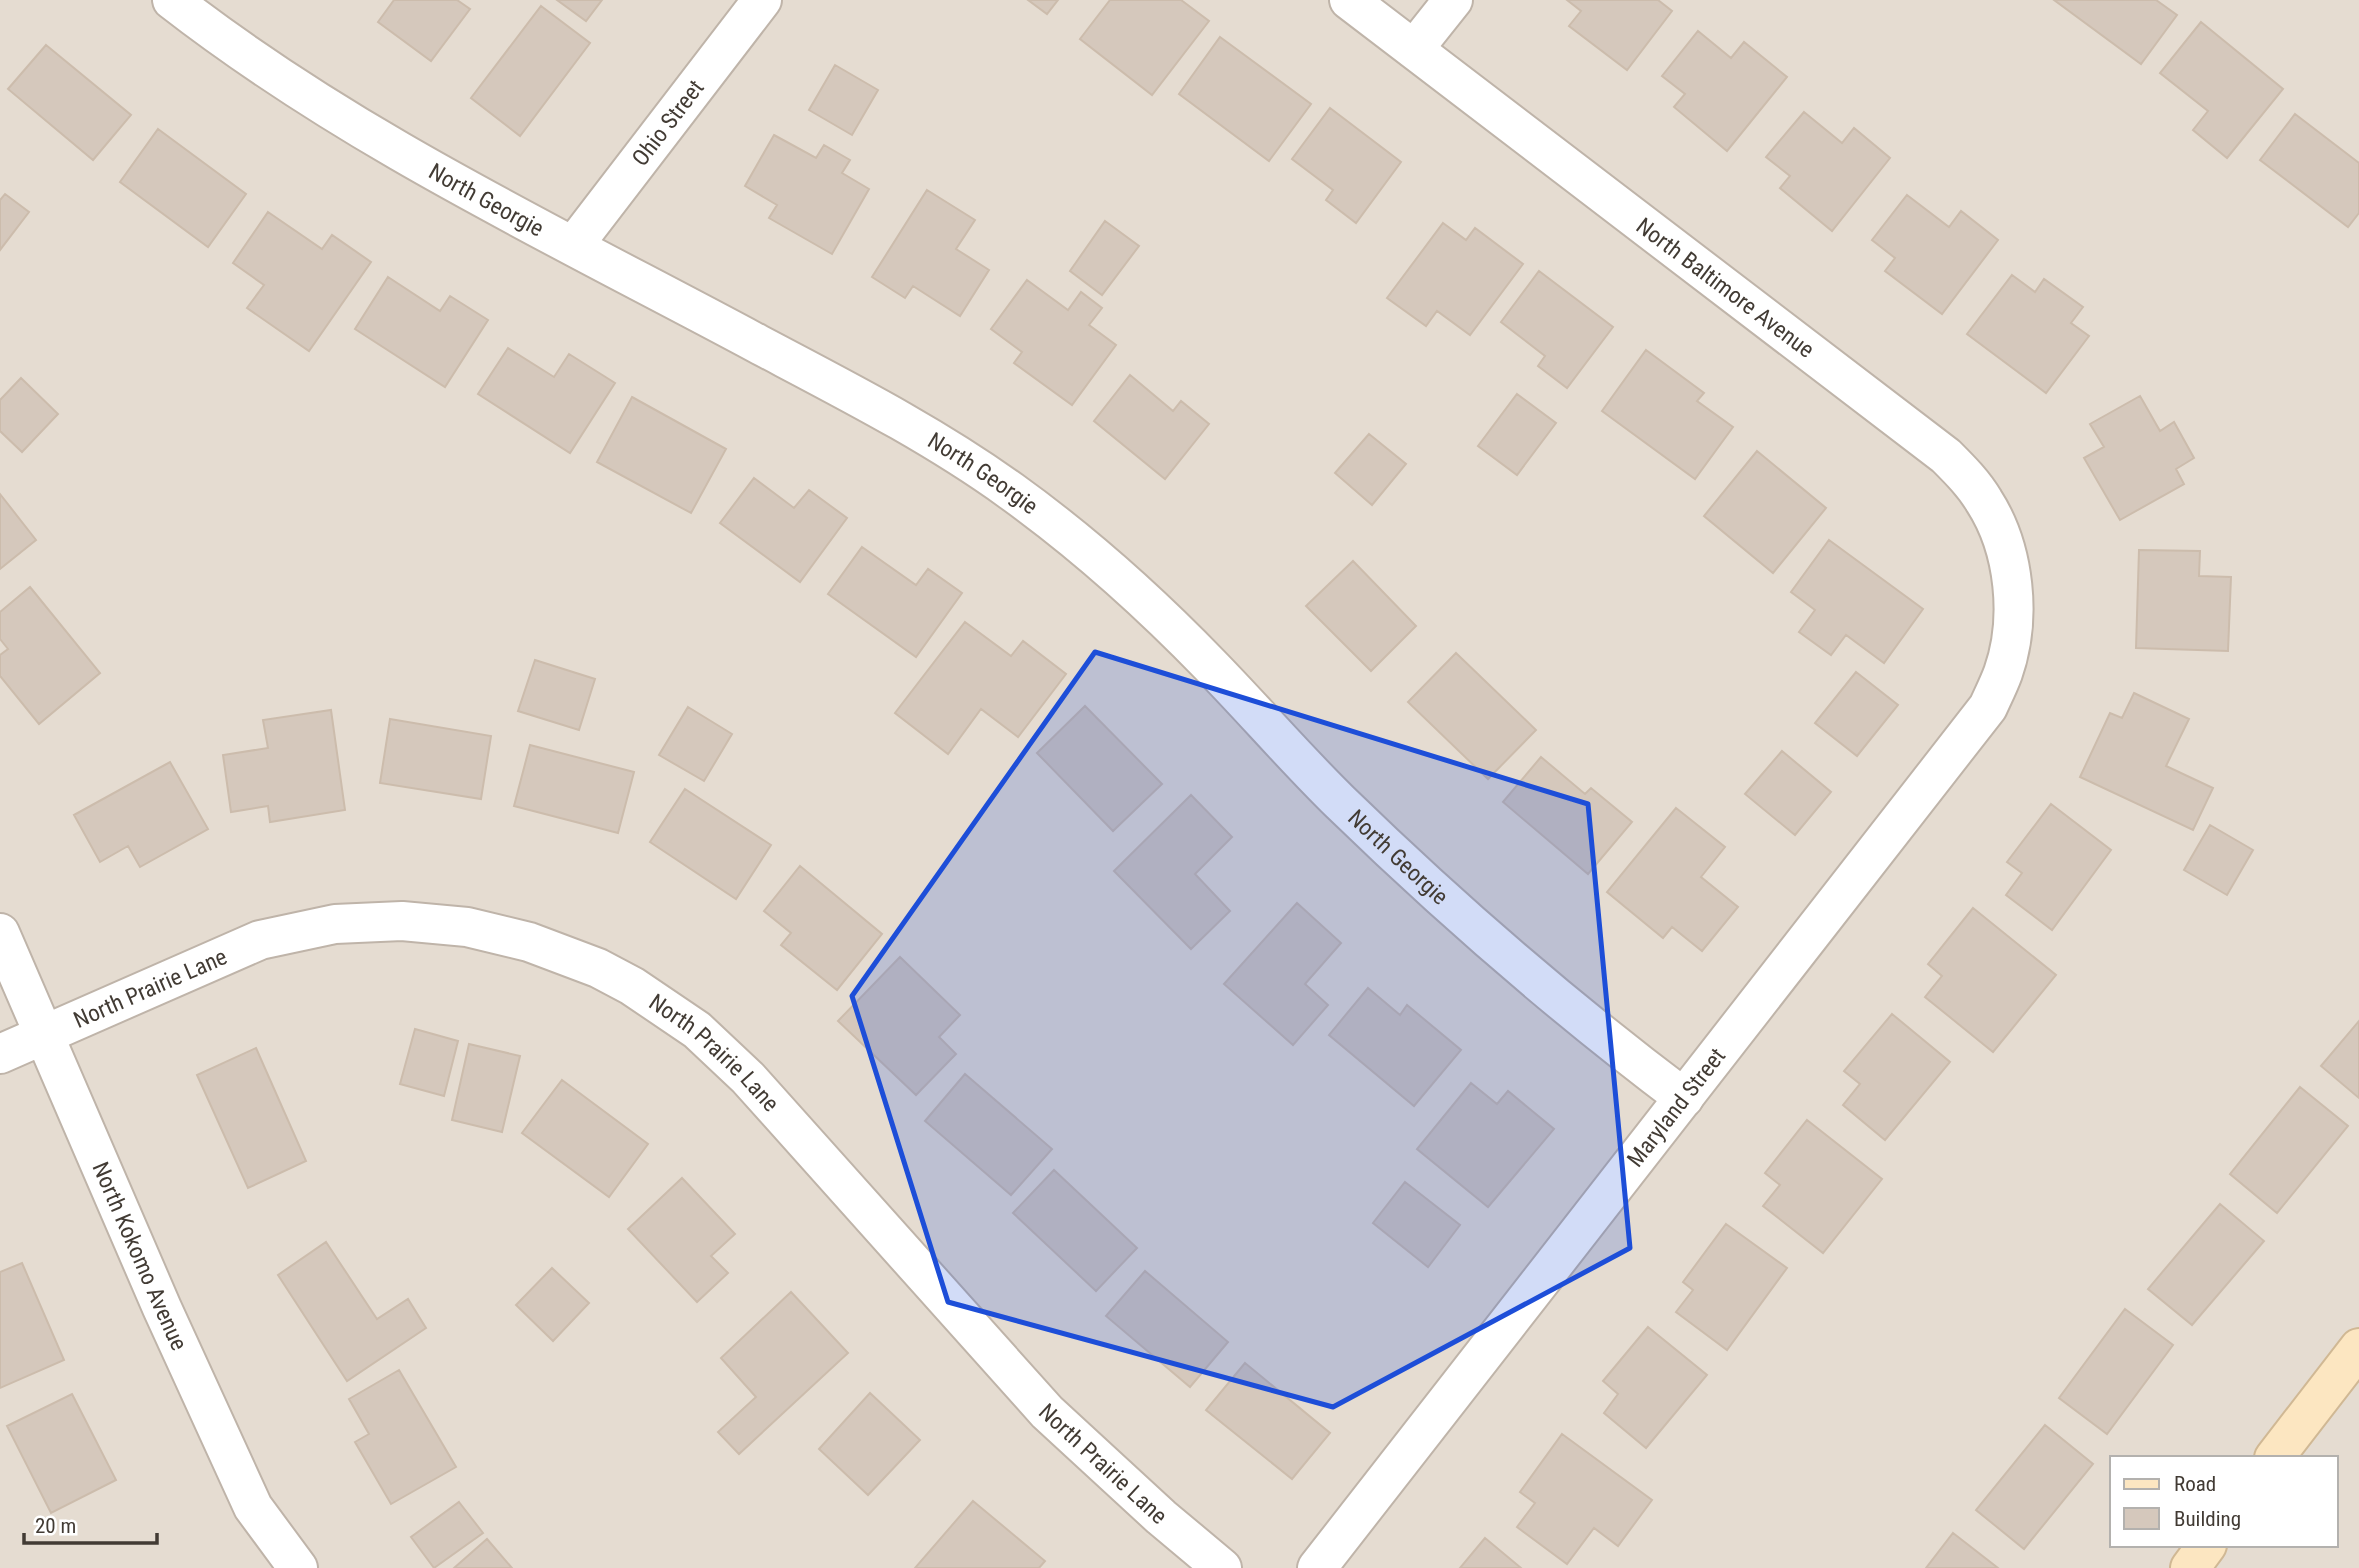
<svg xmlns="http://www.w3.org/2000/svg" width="2359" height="1568" viewBox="0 0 2359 1568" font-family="'Roboto Condensed',sans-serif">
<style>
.residential{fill:#e5dcd1;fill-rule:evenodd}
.building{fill:#d5c8bc;stroke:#ccbcac;stroke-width:2}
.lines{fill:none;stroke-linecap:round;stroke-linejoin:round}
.minor-casing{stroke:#bfb4a9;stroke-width:42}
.secondary-casing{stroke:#d0b894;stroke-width:42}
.minor{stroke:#fff;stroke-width:38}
.secondary{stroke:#fce6c1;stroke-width:38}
.marked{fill:#1d4ed8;fill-opacity:0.2;stroke:#1d4ed8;stroke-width:5;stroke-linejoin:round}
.labels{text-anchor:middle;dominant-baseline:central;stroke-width:5;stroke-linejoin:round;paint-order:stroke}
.street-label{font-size:23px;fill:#423b34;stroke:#fff}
</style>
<rect width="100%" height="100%" fill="#f1ebe3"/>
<path class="residential" d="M 0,0 L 2359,0 L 2359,1568 L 0,1568 ZM 2112,1458 L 2336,1458 L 2336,1545 L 2112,1545 Z"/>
<path class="building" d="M 394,0 L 457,0 L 470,9 L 431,61 L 378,22 Z
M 557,0 L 602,0 L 586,21 Z
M 1028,0 L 1058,0 L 1047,14 Z
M 1110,0 L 1181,0 L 1209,21 L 1152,95 L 1080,39 Z
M 1567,0 L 1658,0 L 1672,11 L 1627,70 L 1569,26 L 1581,11 Z
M 2054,0 L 2156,0 L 2177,15 L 2141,64 Z
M 541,6 L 590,43 L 520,136 L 471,98 Z
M 2201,22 L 2283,89 L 2227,158 L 2193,130 L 2208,111 L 2160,73 Z
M 1698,31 L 1731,58 L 1744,42 L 1787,77 L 1727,151 L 1674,107 L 1685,94 L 1662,76 Z
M 1220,37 L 1311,104 L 1269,161 L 1179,94 Z
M 46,45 L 131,115 L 93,160 L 8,89 Z
M 835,65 L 878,90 L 852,135 L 809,110 Z
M 1330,108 L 1401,162 L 1356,223 L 1326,200 L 1333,190 L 1292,159 Z
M 1804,112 L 1842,143 L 1854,128 L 1890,158 L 1832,231 L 1780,188 L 1790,176 L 1766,157 Z
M 2295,114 L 2359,163 L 2359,213 L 2348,227 L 2260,160 Z
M 158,129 L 246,194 L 208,247 L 120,182 Z
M 774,135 L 816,158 L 824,145 L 850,160 L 842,173 L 869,189 L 832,254 L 769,218 L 777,205 L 745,186 Z
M 927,190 L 975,220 L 956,249 L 989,270 L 960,316 L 913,286 L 905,298 L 872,277 Z
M 5,194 L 29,212 L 0,250 L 0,200 Z
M 1907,195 L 1949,227 L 1961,211 L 1998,240 L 1942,314 L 1885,271 L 1895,258 L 1872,240 Z
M 268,212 L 322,249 L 332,235 L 371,262 L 309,351 L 247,308 L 264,285 L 233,263 Z
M 1105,221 L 1139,246 L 1102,295 L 1070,271 Z
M 1443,223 L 1466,240 L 1475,228 L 1523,264 L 1470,335 L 1437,311 L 1426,326 L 1387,298 Z
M 1539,271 L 1613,327 L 1567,388 L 1538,366 L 1545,356 L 1501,322 Z
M 2012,275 L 2035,292 L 2044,279 L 2083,307 L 2071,323 L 2089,336 L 2046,393 L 1967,334 Z
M 388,277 L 440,311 L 450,296 L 488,320 L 445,387 L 355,329 Z
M 1027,280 L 1068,310 L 1081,292 L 1102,308 L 1089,325 L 1116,345 L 1072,405 L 1014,363 L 1022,352 L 991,329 Z
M 508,348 L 554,377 L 569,354 L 615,383 L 570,453 L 478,394 Z
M 1646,350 L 1704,393 L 1697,401 L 1733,427 L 1695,479 L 1602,411 Z
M 1130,375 L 1173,411 L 1181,401 L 1209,424 L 1165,479 L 1094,421 Z
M 21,378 L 58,414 L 22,452 L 0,431 L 0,400 Z
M 1517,394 L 1556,423 L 1517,475 L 1478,446 Z
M 2140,396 L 2160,431 L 2174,422 L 2194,458 L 2176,469 L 2184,484 L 2120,520 L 2084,458 L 2104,447 L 2090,424 Z
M 632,397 L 726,449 L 691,513 L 597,462 Z
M 1369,434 L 1406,464 L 1372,505 L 1335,473 Z
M 1757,451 L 1826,508 L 1773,573 L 1704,516 Z
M 754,478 L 794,508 L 809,490 L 847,518 L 800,582 L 720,523 Z
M 0,494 L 36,540 L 0,569 Z
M 1829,540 L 1923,609 L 1884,663 L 1846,635 L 1831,655 L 1799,632 L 1815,610 L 1791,592 Z
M 862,547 L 916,585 L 928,569 L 962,593 L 916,657 L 828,594 Z
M 2139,550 L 2200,551 L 2199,576 L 2231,577 L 2228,651 L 2136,648 Z
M 1353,561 L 1416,626 L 1371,671 L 1306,606 Z
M 30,587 L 100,673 L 39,724 L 0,676 L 0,655 L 8,649 L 0,639 L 0,612 Z
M 965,622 L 1011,656 L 1023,641 L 1066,674 L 1018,737 L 981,709 L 948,754 L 895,713 Z
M 1456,653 L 1536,730 L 1488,779 L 1408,702 Z
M 535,660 L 595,679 L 579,730 L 518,711 Z
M 1856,672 L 1898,705 L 1857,756 L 1815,723 Z
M 2134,693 L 2189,719 L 2166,766 L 2213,788 L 2193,830 L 2080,777 L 2110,713 L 2122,718 Z
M 1085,706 L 1162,784 L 1113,831 L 1037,753 Z
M 688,707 L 732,734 L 704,781 L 659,755 Z
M 331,710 L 345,810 L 270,822 L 268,806 L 231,812 L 223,755 L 268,748 L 263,720 Z
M 390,719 L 491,736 L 481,799 L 380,783 Z
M 530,745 L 634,772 L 618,833 L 514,806 Z
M 1782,751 L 1831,792 L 1795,835 L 1745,794 Z
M 1541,757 L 1585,794 L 1591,788 L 1632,822 L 1588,874 L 1503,802 Z
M 170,762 L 208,829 L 140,867 L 128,846 L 100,862 L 74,815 Z
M 685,789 L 771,845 L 736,899 L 650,842 Z
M 1191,795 L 1232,837 L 1195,874 L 1230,911 L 1191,949 L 1114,871 Z
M 2051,804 L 2111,850 L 2052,930 L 2006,895 L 2022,873 L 2007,862 Z
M 1676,808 L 1725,847 L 1701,877 L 1738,907 L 1702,951 L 1672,927 L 1663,938 L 1607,892 Z
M 2210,825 L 2253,850 L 2227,895 L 2184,870 Z
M 800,866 L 882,934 L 837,990 L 781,945 L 791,933 L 764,911 Z
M 1297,903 L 1341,943 L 1305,984 L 1328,1005 L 1293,1045 L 1224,984 Z
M 1973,908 L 2056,975 L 1993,1052 L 1925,997 L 1942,976 L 1928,964 Z
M 900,957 L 960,1015 L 939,1037 L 956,1054 L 916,1095 L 838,1021 Z
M 1368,988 L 1400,1015 L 1407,1005 L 1461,1050 L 1414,1106 L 1329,1035 Z
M 1892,1014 L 1950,1062 L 1885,1140 L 1843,1105 L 1860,1084 L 1844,1071 Z
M 2359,1021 L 2359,1098 L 2321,1066 Z
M 415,1029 L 458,1041 L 444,1096 L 400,1084 Z
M 469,1044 L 520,1056 L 502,1132 L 452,1120 Z
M 256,1048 L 306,1161 L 248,1188 L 197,1075 Z
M 965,1074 L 1052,1149 L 1011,1195 L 925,1121 Z
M 562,1080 L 648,1144 L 609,1197 L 522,1133 Z
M 1471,1083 L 1497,1104 L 1508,1091 L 1554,1129 L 1488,1207 L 1417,1149 Z
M 2300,1087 L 2348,1126 L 2277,1213 L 2230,1174 Z
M 1807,1120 L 1882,1179 L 1823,1253 L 1763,1206 L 1780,1185 L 1765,1173 Z
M 1054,1170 L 1137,1248 L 1096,1291 L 1013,1213 Z
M 682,1178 L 735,1234 L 711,1256 L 728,1273 L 697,1302 L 628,1229 Z
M 1405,1182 L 1460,1225 L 1428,1267 L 1373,1223 Z
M 2220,1204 L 2264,1241 L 2192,1325 L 2148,1289 Z
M 1726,1224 L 1787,1268 L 1727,1350 L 1676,1312 L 1693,1290 L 1683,1282 Z
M 326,1242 L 377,1319 L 408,1299 L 426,1328 L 347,1381 L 278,1275 Z
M 22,1263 L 64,1360 L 0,1388 L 0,1272 Z
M 552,1268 L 589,1303 L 553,1341 L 516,1305 Z
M 1145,1271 L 1228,1342 L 1190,1387 L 1106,1316 Z
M 791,1292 L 848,1353 L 739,1454 L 718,1432 L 756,1397 L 721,1358 Z
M 2125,1309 L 2173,1345 L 2107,1434 L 2059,1398 Z
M 1648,1327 L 1707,1375 L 1646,1448 L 1604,1413 L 1618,1394 L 1603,1381 Z
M 1245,1363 L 1330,1433 L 1292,1479 L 1206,1410 Z
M 399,1370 L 456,1467 L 391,1504 L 355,1442 L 369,1434 L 349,1399 Z
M 870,1393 L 920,1440 L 868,1495 L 819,1449 Z
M 72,1394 L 116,1480 L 51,1513 L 7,1426 Z
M 2045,1425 L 2093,1464 L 2024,1549 L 1976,1510 Z
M 1562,1434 L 1652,1500 L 1618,1546 L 1594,1528 L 1567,1564 L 1517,1527 L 1535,1503 L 1520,1492 Z
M 973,1501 L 1045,1561 L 1039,1568 L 915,1568 Z
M 459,1502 L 483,1533 L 434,1568 L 411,1537 Z
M 1953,1533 L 1998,1568 L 1926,1568 Z
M 1485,1538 L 1521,1568 L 1460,1568 Z
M 487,1539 L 512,1568 L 454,1568 Z"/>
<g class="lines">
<g class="minor-casing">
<g id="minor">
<path id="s1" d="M 172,0 C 352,140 559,237 758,344 C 845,390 932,434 1011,491 C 1082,542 1149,602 1210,665 C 1254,710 1295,758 1340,802 C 1449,908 1563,1007 1684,1098"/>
<path d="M 1414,49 L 1453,0"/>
<path id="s2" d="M 574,245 L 762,0"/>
<path id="s3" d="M 0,933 L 162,1308 L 253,1507 L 298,1568"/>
<path id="s4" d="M 0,1054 L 260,940 L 335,924 L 402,921 L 467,927 L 529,942 L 598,968 L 632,986 L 697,1030 L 748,1078 L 1047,1412 L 1161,1517 L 1222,1568"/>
<path id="s5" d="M 1317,1568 L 1988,707 C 1993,696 1999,684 2003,673 C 2022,619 2015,549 1984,501 C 1974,484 1960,470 1946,456 L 1349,0"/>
</g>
</g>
<g class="secondary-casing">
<path id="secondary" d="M 2274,1458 L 2359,1348
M 2190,1568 L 2207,1545"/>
</g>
<use href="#minor" class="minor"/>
<use href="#secondary" class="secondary"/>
</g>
<path class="marked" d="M 1095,652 L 1588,804 L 1630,1248 L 1333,1407 L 948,1302 L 852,996 Z"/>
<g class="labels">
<g class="street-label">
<text stroke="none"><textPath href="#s2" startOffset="154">Ohio Street</textPath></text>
<text stroke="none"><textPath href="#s1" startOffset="373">North Georgie</textPath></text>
<text transform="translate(1725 288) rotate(37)">North Baltimore Avenue</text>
<text stroke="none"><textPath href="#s1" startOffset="940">North Georgie</textPath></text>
<text stroke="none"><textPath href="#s1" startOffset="1507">North Georgie</textPath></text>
<text stroke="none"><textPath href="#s4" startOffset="164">North Prairie Lane</textPath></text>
<text stroke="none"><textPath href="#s4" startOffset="775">North Prairie Lane</textPath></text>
<text stroke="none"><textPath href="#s5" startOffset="584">Maryland Street</textPath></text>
<text stroke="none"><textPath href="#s3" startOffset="352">North Kokomo Avenue</textPath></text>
<text stroke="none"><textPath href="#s4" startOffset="1342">North Prairie Lane</textPath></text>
</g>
</g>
<rect x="2110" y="1456" width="228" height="91" fill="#ffffff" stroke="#b3b1ae" stroke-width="2"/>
<rect x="2124" y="1479" width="35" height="10" fill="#fce6c1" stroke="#b3b1ae" stroke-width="2"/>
<text x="2174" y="1491" font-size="21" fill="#423b34">Road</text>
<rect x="2124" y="1508" width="35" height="21" fill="#d5c8bc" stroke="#b3b1ae" stroke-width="2"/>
<text x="2174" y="1526" font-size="21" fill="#423b34">Building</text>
<path d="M24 1533v10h133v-10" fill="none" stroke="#423b34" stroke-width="3.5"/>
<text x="35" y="1533" font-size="21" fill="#423b34" stroke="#ffffff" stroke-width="5" paint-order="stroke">20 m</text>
</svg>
